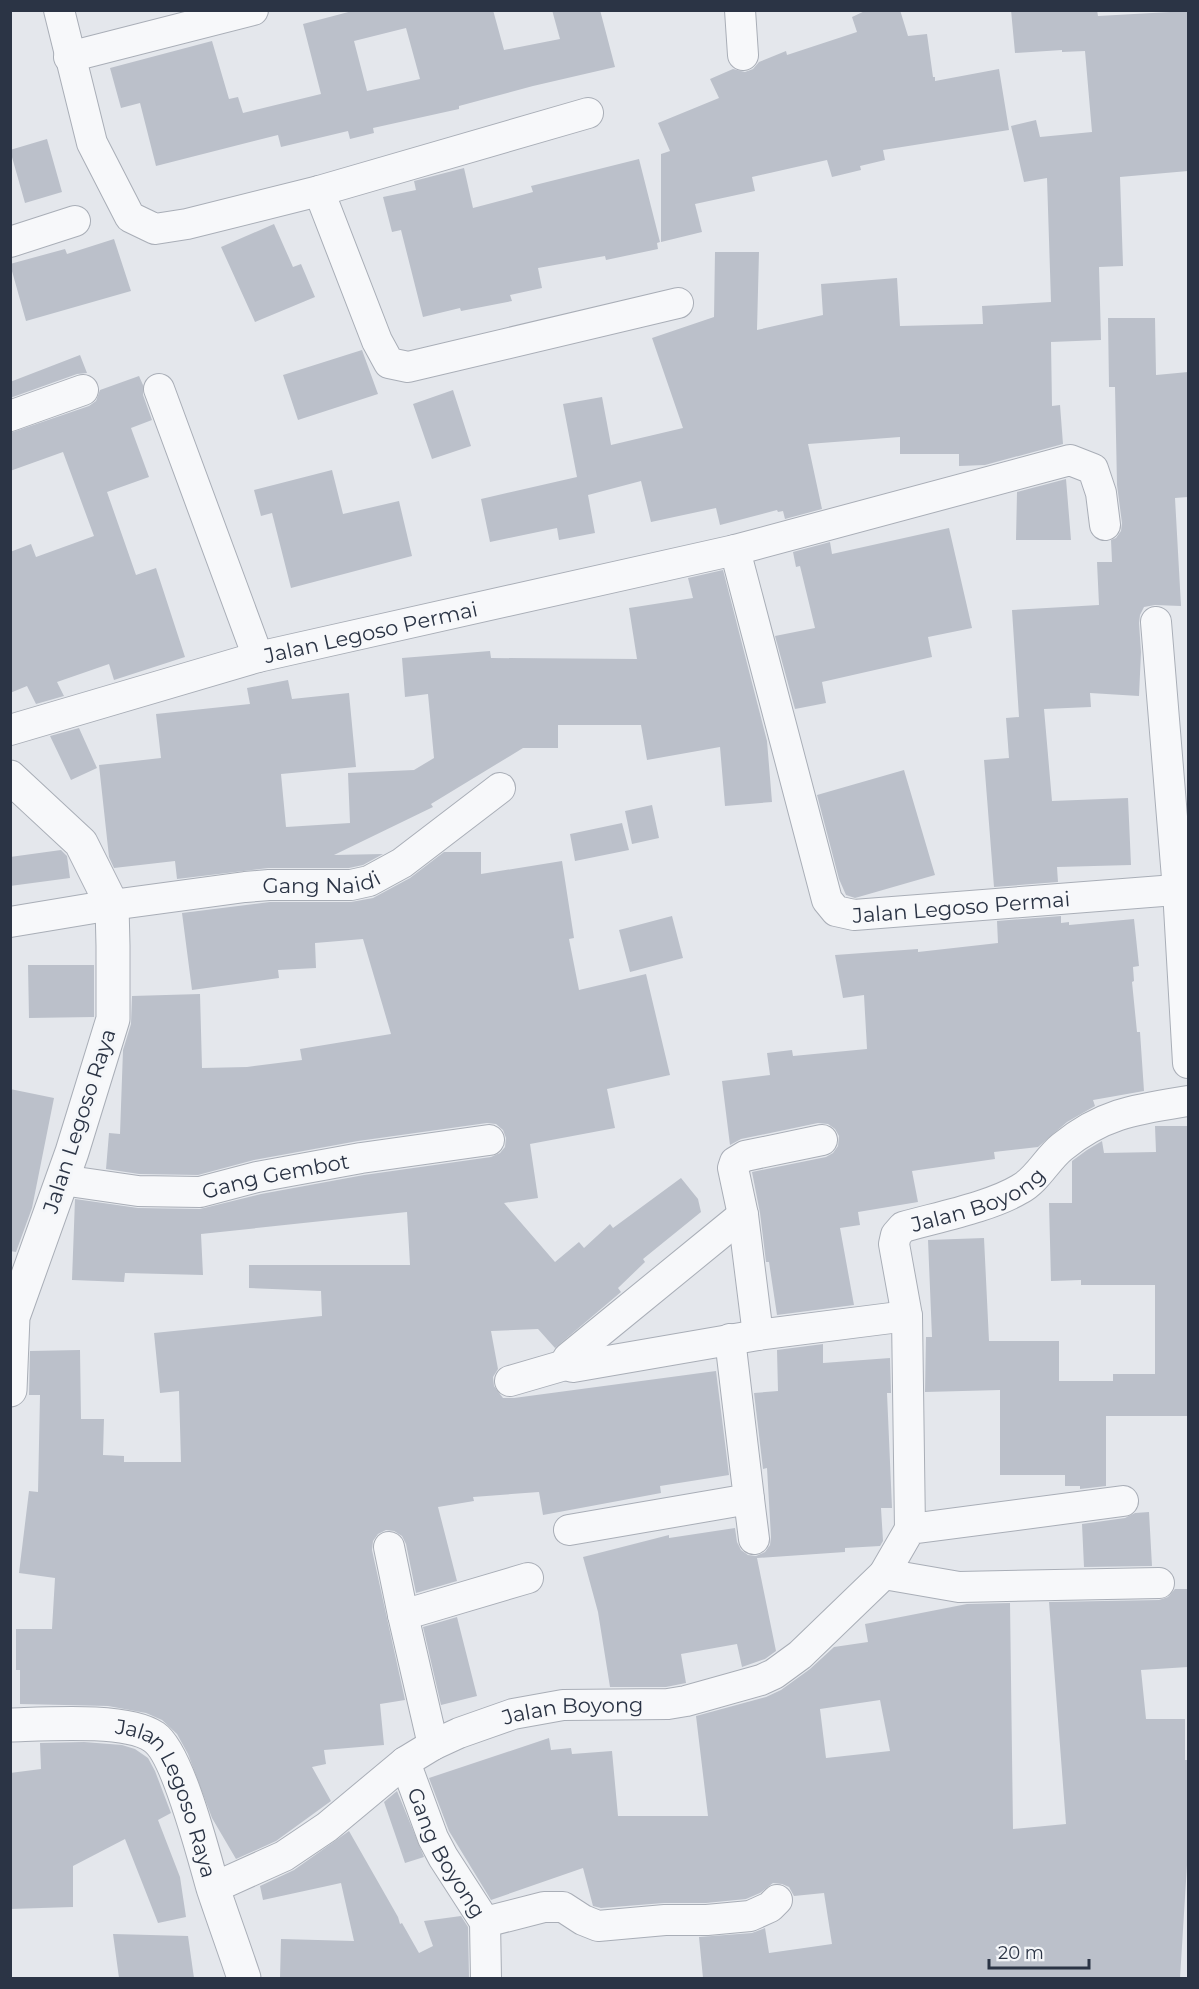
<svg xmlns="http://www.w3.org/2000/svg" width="1199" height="1989" viewBox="0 0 1199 1989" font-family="Montserrat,sans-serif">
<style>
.building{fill:#bbc0ca;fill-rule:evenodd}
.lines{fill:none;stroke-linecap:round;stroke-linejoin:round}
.minor-casing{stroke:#a9aeb7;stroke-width:32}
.tertiary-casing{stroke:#a9aeb7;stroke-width:35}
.minor{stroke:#f7f8fa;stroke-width:30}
.tertiary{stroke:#f7f8fa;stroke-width:33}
.labels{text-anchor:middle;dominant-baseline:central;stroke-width:6;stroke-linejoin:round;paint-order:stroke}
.street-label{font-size:21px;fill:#2b3445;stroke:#f4f6f9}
</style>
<rect width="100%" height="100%" fill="#e4e7ec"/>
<path class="building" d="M 356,10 L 493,10 L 504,50 L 560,39 L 552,10 L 600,10 L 615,67 L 533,86 L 459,106 L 459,109 L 373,128 L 374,133 L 350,139 L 348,131 L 281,147 L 278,135 L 156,166 L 140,103 L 121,108 L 110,68 L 212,41 L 229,99 L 238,97 L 243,113 L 321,94 L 303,24 ZM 406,28 L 420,79 L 367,91 L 354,41 Z
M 867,10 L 900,10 L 908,36 L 927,34 L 933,77 L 935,77 L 935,81 L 999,69 L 1009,130 L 883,150 L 885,160 L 860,166 L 861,170 L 832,177 L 827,160 L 752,177 L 755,191 L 695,204 L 702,232 L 661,242 L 661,154 L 670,151 L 658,123 L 719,98 L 710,79 L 733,69 L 745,72 L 753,69 L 759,62 L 786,51 L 787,55 L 857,32 L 852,17 Z
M 1011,10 L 1097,10 L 1098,16 L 1188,11 L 1188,171 L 1120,177 L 1123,266 L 1099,267 L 1101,340 L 1051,342 L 1052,406 L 1060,405 L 1063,444 L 985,465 L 959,466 L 959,454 L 900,454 L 900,437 L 808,444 L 822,509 L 785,519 L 783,511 L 778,512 L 777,510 L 720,525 L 716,508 L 651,522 L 641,481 L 588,495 L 595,533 L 559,540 L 557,528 L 490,542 L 481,499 L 577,477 L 563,404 L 602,397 L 611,445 L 683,428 L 652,338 L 714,317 L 715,252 L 759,252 L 757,330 L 823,315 L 821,284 L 897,278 L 900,326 L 983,324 L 982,306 L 1051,302 L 1047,178 L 1024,182 L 1011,126 L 1036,120 L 1040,137 L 1092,132 L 1085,51 L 1062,52 L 1062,50 L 1015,53 Z
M 47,139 L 62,192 L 25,203 L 10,150 Z
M 639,159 L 660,242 L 657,243 L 658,249 L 606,260 L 605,256 L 538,268 L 542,288 L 510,295 L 512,301 L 461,311 L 460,308 L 423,317 L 401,230 L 392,232 L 383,197 L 416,190 L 414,181 L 464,168 L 473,208 L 533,192 L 531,186 Z
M 274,224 L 293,267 L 301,264 L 315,297 L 255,322 L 221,247 Z
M 114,239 L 131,291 L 26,321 L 10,264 L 65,249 L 67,254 Z
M 1108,318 L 1155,318 L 1156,375 L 1188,372 L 1188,497 L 1175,498 L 1181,606 L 1155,605 L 1144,607 L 1140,615 L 1139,623 L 1141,652 L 1139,696 L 1090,693 L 1091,707 L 1044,709 L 1052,801 L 1128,798 L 1131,865 L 1057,867 L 1058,882 L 994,887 L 984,760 L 1009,758 L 1006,718 L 1019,717 L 1012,610 L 1099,605 L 1097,562 L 1112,562 L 1111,540 L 1116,538 L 1121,531 L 1122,523 L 1117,485 L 1115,387 L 1109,387 Z
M 362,350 L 378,394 L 298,420 L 283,375 Z
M 80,355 L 87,373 L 77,374 L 10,398 L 10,382 Z
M 139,376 L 143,385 L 143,395 L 152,420 L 131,428 L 149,477 L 107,492 L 136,575 L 156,568 L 185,657 L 114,680 L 109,664 L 57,682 L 64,696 L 36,704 L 27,686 L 10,693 L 10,552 L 31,544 L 36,557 L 94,536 L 63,452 L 10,471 L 10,433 L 89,406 L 96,401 L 100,390 Z
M 453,390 L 471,446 L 432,459 L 413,404 Z
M 332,470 L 343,514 L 399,501 L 412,556 L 291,588 L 272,513 L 261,516 L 254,490 Z
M 1066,479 L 1071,540 L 1016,540 L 1017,492 Z
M 949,528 L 972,628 L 928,637 L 932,657 L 822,682 L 826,703 L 795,709 L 775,636 L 815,628 L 800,566 L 796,567 L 793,552 L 830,542 L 832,554 Z
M 723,570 L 767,741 L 772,802 L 725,806 L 720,747 L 647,760 L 641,725 L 558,725 L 558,748 L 523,748 L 431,804 L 433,807 L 334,855 L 383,854 L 363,865 L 349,868 L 268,868 L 177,879 L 175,861 L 114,868 L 109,857 L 99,765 L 161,758 L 156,714 L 250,704 L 247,688 L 288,680 L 292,699 L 349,693 L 356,767 L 281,774 L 286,827 L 350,823 L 348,773 L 414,770 L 434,758 L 428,694 L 405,697 L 402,658 L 490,651 L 491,658 L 637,659 L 629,608 L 693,598 L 688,578 Z
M 79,728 L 97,768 L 71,780 L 50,736 Z
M 904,770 L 935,875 L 855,898 L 846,895 L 839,879 L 817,795 Z
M 652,805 L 659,838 L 632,844 L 625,811 Z
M 622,823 L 629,850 L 575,861 L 570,834 Z
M 61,850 L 67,856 L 70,878 L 10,886 L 10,857 Z
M 444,852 L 481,852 L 481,874 L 562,861 L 574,938 L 569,939 L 579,990 L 646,974 L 670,1075 L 607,1089 L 615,1128 L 530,1144 L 538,1198 L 504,1203 L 555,1262 L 579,1242 L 584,1248 L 610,1224 L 613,1228 L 681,1178 L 698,1199 L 701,1212 L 643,1259 L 645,1262 L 618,1288 L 621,1292 L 555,1348 L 538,1329 L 491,1331 L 498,1369 L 493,1377 L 494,1386 L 503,1398 L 514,1398 L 716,1371 L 729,1475 L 660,1486 L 661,1493 L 543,1515 L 539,1492 L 473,1497 L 474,1501 L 438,1507 L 457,1581 L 416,1593 L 406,1544 L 402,1536 L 394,1531 L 386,1530 L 378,1534 L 373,1541 L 372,1550 L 405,1700 L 380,1704 L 384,1745 L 324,1750 L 326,1764 L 312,1767 L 331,1801 L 276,1841 L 236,1859 L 212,1818 L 188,1754 L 177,1734 L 162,1720 L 146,1713 L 108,1706 L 20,1704 L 20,1670 L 16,1670 L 16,1629 L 52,1629 L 55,1578 L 19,1573 L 29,1491 L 38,1492 L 40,1395 L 29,1395 L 30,1351 L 80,1350 L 81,1419 L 104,1419 L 103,1455 L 124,1456 L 124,1462 L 181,1462 L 179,1391 L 160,1393 L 154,1333 L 322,1316 L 321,1291 L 249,1288 L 249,1265 L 410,1265 L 407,1212 L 201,1234 L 203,1275 L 125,1273 L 124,1282 L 72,1280 L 75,1199 L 138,1208 L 200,1209 L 261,1194 L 364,1175 L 491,1157 L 500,1153 L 505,1147 L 506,1138 L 503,1130 L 496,1124 L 487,1123 L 358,1141 L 254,1160 L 198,1175 L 139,1174 L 106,1169 L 109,1133 L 120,1134 L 123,1050 L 131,1024 L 132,996 L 200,994 L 202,1068 L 247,1067 L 302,1060 L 300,1049 L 391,1034 L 363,939 L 315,943 L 316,968 L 278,970 L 279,978 L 192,990 L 182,913 L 270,902 L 351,902 L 373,898 L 410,878 Z
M 672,916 L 683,958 L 630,972 L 619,930 Z
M 1061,916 L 1061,923 L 1069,922 L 1069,925 L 1134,919 L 1139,966 L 1133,967 L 1134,981 L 1132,982 L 1137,1032 L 1140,1032 L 1144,1091 L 1093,1100 L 1095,1106 L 1067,1122 L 1038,1147 L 994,1152 L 995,1159 L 912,1171 L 918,1202 L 858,1212 L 860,1225 L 840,1228 L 854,1305 L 777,1315 L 769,1262 L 766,1262 L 760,1213 L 752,1172 L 826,1157 L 833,1153 L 838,1146 L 839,1136 L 835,1129 L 828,1124 L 818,1123 L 741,1139 L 730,1145 L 722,1081 L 770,1075 L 767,1053 L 792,1050 L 793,1056 L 867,1049 L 864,995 L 843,998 L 835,955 L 918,949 L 918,952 L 998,943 L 997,921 Z
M 28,965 L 94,965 L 94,1017 L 29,1018 Z
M 10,1089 L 54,1098 L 32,1208 L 16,1252 L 10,1251 Z
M 1155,1126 L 1188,1126 L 1188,1416 L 1106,1416 L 1106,1486 L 1080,1489 L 1080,1486 L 1065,1486 L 1065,1475 L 1000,1475 L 1000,1390 L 925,1392 L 926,1337 L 932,1337 L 928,1240 L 984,1238 L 989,1341 L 1059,1341 L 1059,1381 L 1113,1381 L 1113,1374 L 1155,1374 L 1155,1285 L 1081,1285 L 1081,1280 L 1051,1281 L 1049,1203 L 1072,1203 L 1072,1161 L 1087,1150 L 1102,1141 L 1104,1153 L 1156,1152 Z
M 823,1344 L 823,1363 L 890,1358 L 891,1393 L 887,1393 L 892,1508 L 881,1508 L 883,1541 L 880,1546 L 845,1548 L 845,1552 L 757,1558 L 776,1651 L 765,1659 L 742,1667 L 737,1644 L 681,1654 L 686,1683 L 666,1687 L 610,1687 L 598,1612 L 583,1557 L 669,1535 L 669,1538 L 735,1528 L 737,1542 L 741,1550 L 748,1555 L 756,1556 L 765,1552 L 770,1545 L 771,1537 L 767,1468 L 763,1469 L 754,1393 L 778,1391 L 777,1350 Z
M 1149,1512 L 1152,1566 L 1084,1567 L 1082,1524 L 1125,1518 L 1135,1513 Z
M 1175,1589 L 1188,1589 L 1188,1667 L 1141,1670 L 1146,1719 L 1185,1719 L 1185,1760 L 1188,1760 L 1188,1865 L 1187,1865 L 1180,1978 L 703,1978 L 699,1937 L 752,1933 L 765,1928 L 769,1953 L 832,1944 L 824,1893 L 794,1896 L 789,1887 L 782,1884 L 773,1883 L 760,1893 L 746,1899 L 706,1903 L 664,1903 L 601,1908 L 593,1906 L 583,1868 L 491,1900 L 449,1831 L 429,1778 L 549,1738 L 551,1750 L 571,1748 L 572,1754 L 612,1751 L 618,1816 L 708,1816 L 696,1716 L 766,1697 L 781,1690 L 810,1669 L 834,1647 L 868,1642 L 865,1624 L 967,1604 L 1010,1603 L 1013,1829 L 1066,1824 L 1049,1602 L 1159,1600 L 1168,1597 ZM 880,1700 L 890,1751 L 826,1758 L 820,1709 Z
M 457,1617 L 477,1696 L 441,1705 L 423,1627 Z
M 84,1742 L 122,1745 L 135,1749 L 148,1758 L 155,1771 L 171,1813 L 158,1820 L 180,1877 L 186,1917 L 158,1923 L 125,1839 L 73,1866 L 73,1907 L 10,1909 L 10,1773 L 41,1769 L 40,1743 Z
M 397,1791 L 424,1857 L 405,1863 L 384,1802 Z
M 349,1831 L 398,1917 L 400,1924 L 402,1923 L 419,1953 L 433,1946 L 424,1921 L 461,1916 L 468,1927 L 469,1978 L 280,1978 L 281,1939 L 354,1941 L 341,1883 L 263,1900 L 260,1886 L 294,1870 Z
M 113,1934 L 188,1936 L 194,1978 L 119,1978 Z"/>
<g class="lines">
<g class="minor-casing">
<g id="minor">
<path d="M 59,10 L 92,143 L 130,217 L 155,229 L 187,224 L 319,191 L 588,113"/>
<path d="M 740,10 L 743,55"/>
<path d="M 69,57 L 253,10"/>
<path d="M 319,191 L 377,341 L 389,363 L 408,367 L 678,303"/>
<path d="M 10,242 L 75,221"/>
<path d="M 159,389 L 258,657"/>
<path d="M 10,416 L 83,390"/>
<path id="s1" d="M 735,550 L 827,900 L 836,911 L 854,915 L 1188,889"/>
<path d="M 1156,622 L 1178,890 L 1188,1063"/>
<path id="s2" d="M 10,730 L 258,657 L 735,550 L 1070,460 L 1093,469 L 1101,493 L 1105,525"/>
<path id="s3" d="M 10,922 L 112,905 L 245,887 L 269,885 L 351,885 L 369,881 L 402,863 L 500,788"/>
<path id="s4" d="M 62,1180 L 138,1191 L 200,1192 L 257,1177 L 361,1158 L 489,1140"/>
<path d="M 758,1335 L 743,1215 L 733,1168 L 735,1162 L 745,1156 L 822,1140"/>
<path d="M 565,1365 L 568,1358 L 743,1215"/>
<path d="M 510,1381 L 565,1365 L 573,1367 L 758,1335 L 907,1316"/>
<path d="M 749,1499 L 754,1539"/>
<path id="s5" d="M 910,1529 L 907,1316 L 894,1244 L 896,1235 L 903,1227 C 938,1217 990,1207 1020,1189 C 1037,1180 1047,1159 1062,1147 C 1103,1113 1138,1109 1188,1101"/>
<path d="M 569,1530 L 749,1499 L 730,1339"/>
<path d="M 389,1547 L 403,1615 L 433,1745"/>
<path d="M 884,1574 L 959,1587 L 1159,1583"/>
<path d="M 403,1615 L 528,1578"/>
<path id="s6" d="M 405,1762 L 433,1838 L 443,1857 L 485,1922 L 486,1978"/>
<path id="s7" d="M 213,1888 L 284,1856 L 327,1827 L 405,1762 L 433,1745 L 459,1733 L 513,1714 L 563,1705 L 668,1704 L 686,1701 L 761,1680 L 774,1674 L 800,1655 L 884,1574 L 910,1529 L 1123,1501"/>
<path d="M 485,1922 L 544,1907 L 563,1907 L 583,1920 L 598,1926 L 665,1920 L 707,1920 L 750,1916 L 770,1907 L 777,1900"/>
</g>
</g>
<g class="tertiary-casing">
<g id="tertiary">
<path d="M 10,777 L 81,843 L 112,905 L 113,946 L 113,1019 L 72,1152 L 13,1317 L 10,1390"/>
<path id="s8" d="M 10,1725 C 45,1724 127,1718 154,1737 C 178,1753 204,1857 213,1888 C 223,1918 234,1948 244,1978"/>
</g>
</g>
<use href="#minor" class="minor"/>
<use href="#tertiary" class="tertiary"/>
</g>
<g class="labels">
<g class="street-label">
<text stroke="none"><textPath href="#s2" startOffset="374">Jalan Legoso Permai</textPath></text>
<text stroke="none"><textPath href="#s3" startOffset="314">Gang Naidi</textPath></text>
<text stroke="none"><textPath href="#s1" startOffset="502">Jalan Legoso Permai</textPath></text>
<text transform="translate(79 1121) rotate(-72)">Jalan Legoso Raya</text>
<text stroke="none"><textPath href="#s4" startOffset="216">Gang Gembot</textPath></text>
<text stroke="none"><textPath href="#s5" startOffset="386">Jalan Boyong</textPath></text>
<text stroke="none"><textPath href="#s7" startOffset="410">Jalan Boyong</textPath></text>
<text stroke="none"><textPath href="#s8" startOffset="202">Jalan Legoso Raya</textPath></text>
<text stroke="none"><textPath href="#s6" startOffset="100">Gang Boyong</textPath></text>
</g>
</g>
<rect width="1199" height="1989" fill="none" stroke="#2b3445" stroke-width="24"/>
<path d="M989 1959v9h100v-9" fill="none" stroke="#2b3445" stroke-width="3"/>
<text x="998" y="1959" font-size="18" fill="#2b3445" stroke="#f4f6f9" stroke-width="4.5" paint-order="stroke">20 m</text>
</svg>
